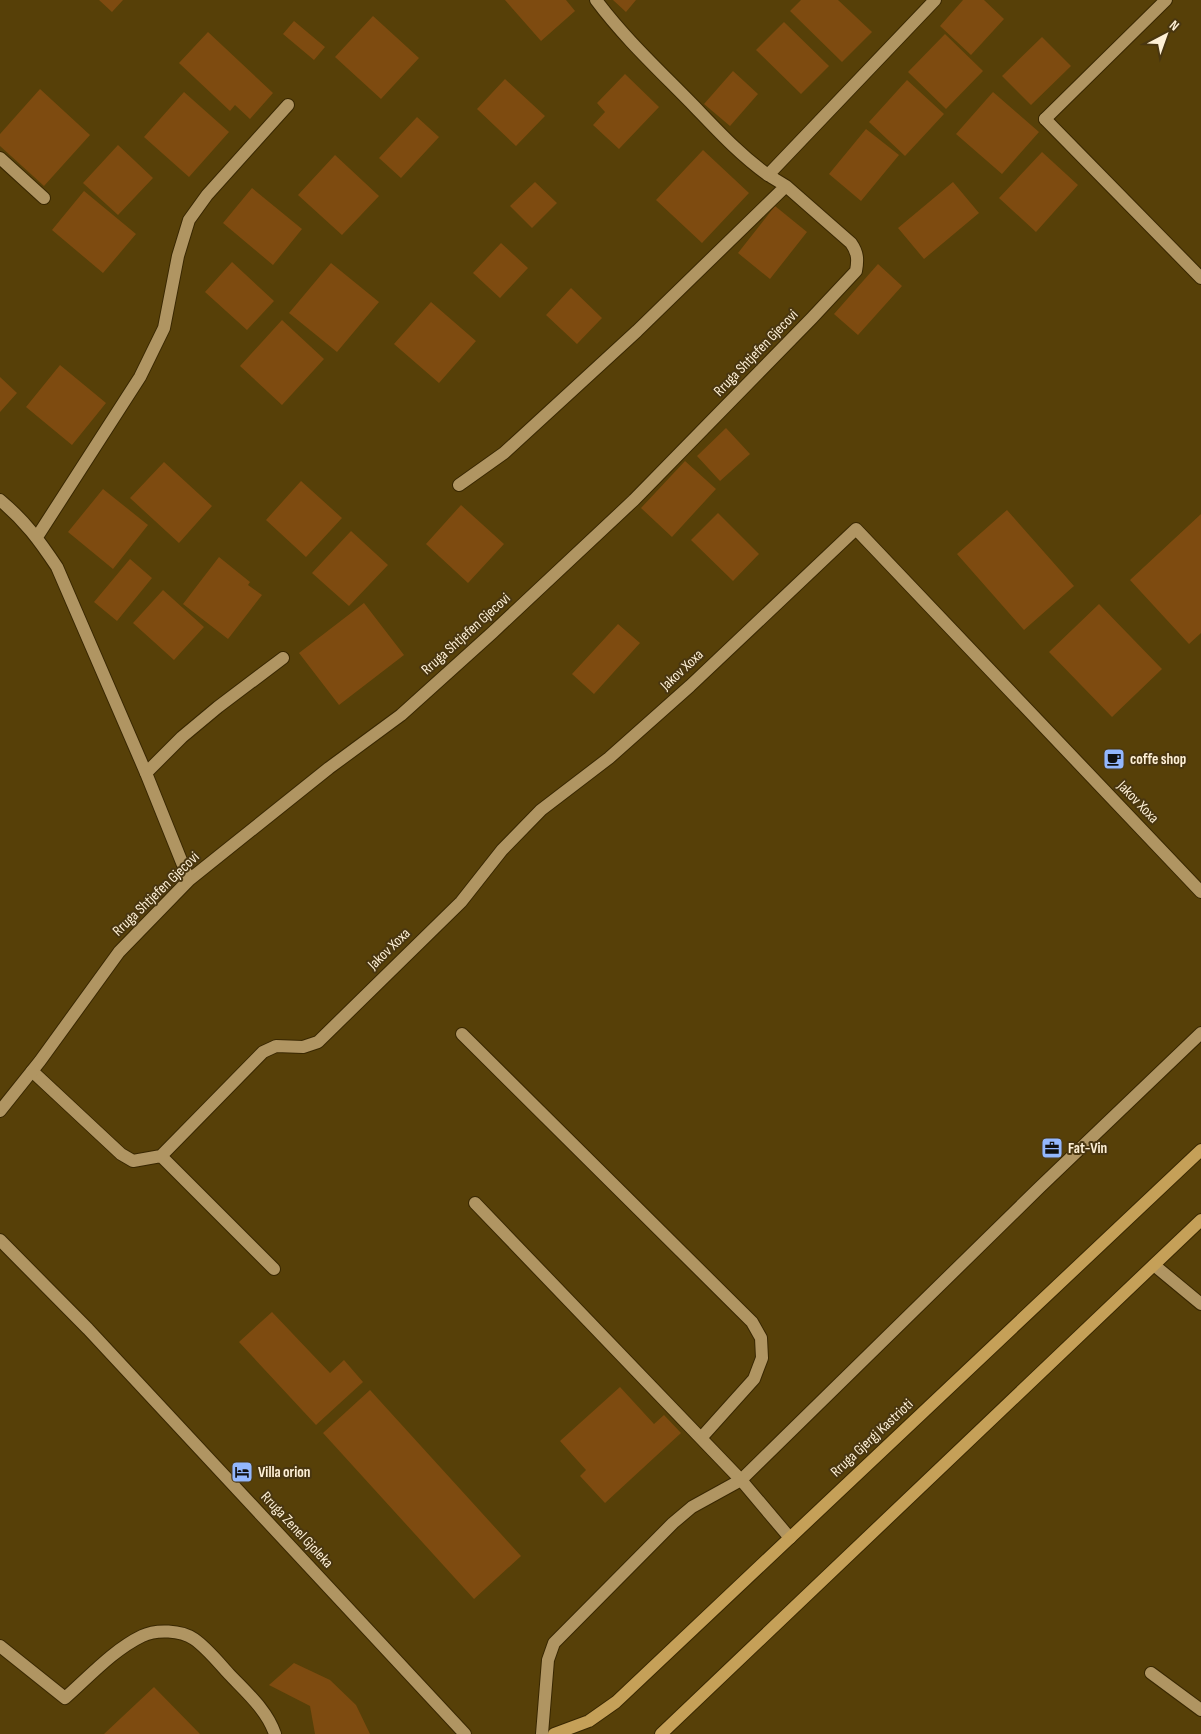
<svg xmlns="http://www.w3.org/2000/svg" width="1201" height="1734" viewBox="0 0 1201 1734" font-family="'Sofia Sans Condensed',sans-serif">
<style>
.building{fill:#7e4b10}
.lines{fill:none;stroke-linecap:round;stroke-linejoin:round}
.lane-casing{stroke:#392700;stroke-width:14}
.street-casing{stroke:#392700;stroke-width:14}
.secondary-casing{stroke:#392700;stroke-width:14}
.primary-casing{stroke:#392700;stroke-width:14}
.lane{stroke:#b09562;stroke-width:12}
.street{stroke:#b09562;stroke-width:12}
.secondary{stroke:#b09562;stroke-width:12}
.primary{stroke:#c5a058;stroke-width:12}
.labels{text-anchor:middle;dominant-baseline:central;stroke-width:4;stroke-linejoin:round;paint-order:stroke}
.street-label{font-size:15px;fill:#fef0d6;stroke:#493610}
.poi-label{font-size:15px;font-weight:bold;fill:#fef0d6;stroke:#493610;text-anchor:start}
</style>
<rect width="100%" height="100%" fill="#574008"/>
<path class="building" d="M 99,0 L 123,0 L 112,12 Z
M 505,0 L 566,0 L 575,11 L 541,41 Z
M 613,0 L 636,0 L 626,12 Z
M 801,0 L 838,0 L 872,32 L 842,62 L 790,11 Z
M 963,0 L 984,0 L 1004,19 L 971,55 L 940,26 Z
M 373,16 L 419,58 L 381,99 L 335,57 Z
M 294,21 L 325,47 L 314,60 L 283,34 Z
M 784,22 L 829,66 L 801,94 L 756,50 Z
M 208,32 L 273,93 L 250,119 L 235,105 L 230,111 L 179,63 Z
M 945,34 L 983,71 L 946,109 L 908,72 Z
M 1042,37 L 1071,66 L 1031,105 L 1002,76 Z
M 733,71 L 758,94 L 730,126 L 704,104 Z
M 625,74 L 659,107 L 619,149 L 593,125 L 605,112 L 597,103 Z
M 505,79 L 545,116 L 516,146 L 477,109 Z
M 907,80 L 944,114 L 905,156 L 869,122 Z
M 40,89 L 90,135 L 44,186 L 0,146 L 0,134 Z
M 184,92 L 229,132 L 189,177 L 144,137 Z
M 993,92 L 1039,132 L 1002,174 L 956,134 Z
M 417,117 L 439,137 L 401,178 L 379,158 Z
M 866,129 L 899,155 L 861,201 L 829,174 Z
M 118,145 L 153,178 L 118,215 L 83,183 Z
M 703,150 L 749,193 L 702,243 L 656,200 Z
M 1042,152 L 1078,185 L 1036,232 L 999,198 Z
M 335,155 L 379,196 L 342,235 L 298,195 Z
M 535,182 L 557,203 L 532,228 L 510,206 Z
M 953,182 L 979,213 L 924,259 L 898,228 Z
M 252,188 L 302,229 L 273,265 L 223,223 Z
M 84,191 L 136,234 L 103,273 L 52,230 Z
M 775,206 L 807,232 L 770,279 L 738,253 Z
M 501,243 L 528,268 L 500,298 L 473,273 Z
M 232,262 L 274,301 L 247,330 L 205,292 Z
M 331,263 L 379,302 L 337,352 L 289,313 Z
M 878,264 L 902,286 L 858,335 L 834,314 Z
M 571,288 L 602,318 L 577,344 L 546,315 Z
M 431,302 L 476,341 L 439,383 L 394,344 Z
M 282,320 L 324,359 L 282,405 L 240,366 Z
M 60,365 L 106,403 L 72,445 L 26,407 Z
M 0,377 L 17,393 L 0,412 Z
M 726,428 L 750,454 L 720,481 L 697,456 Z
M 685,461 L 716,489 L 672,537 L 641,508 Z
M 164,462 L 212,506 L 179,543 L 130,498 Z
M 301,481 L 342,518 L 306,557 L 266,520 Z
M 103,489 L 148,525 L 113,569 L 68,532 Z
M 461,505 L 504,544 L 468,583 L 426,544 Z
M 1007,510 L 1074,586 L 1024,630 L 957,554 Z
M 718,513 L 759,554 L 733,581 L 691,540 Z
M 1201,514 L 1201,633 L 1189,644 L 1130,580 Z
M 351,531 L 388,565 L 349,606 L 312,573 Z
M 219,557 L 250,582 L 248,585 L 262,595 L 228,639 L 183,604 Z
M 130,559 L 152,578 L 117,621 L 94,602 Z
M 163,590 L 204,627 L 174,660 L 133,623 Z
M 364,603 L 404,655 L 339,705 L 299,653 Z
M 1099,604 L 1162,669 L 1112,717 L 1049,652 Z
M 618,624 L 640,643 L 594,694 L 572,674 Z
M 272,1312 L 330,1373 L 344,1360 L 363,1382 L 316,1425 L 239,1342 Z
M 620,1387 L 654,1424 L 664,1415 L 681,1433 L 605,1503 L 580,1476 L 586,1470 L 560,1441 Z
M 370,1390 L 521,1556 L 474,1599 L 323,1433 Z
M 294,1663 L 330,1680 L 356,1705 L 370,1734 L 315,1734 L 310,1706 L 269,1685 Z
M 154,1687 L 200,1734 L 104,1734 Z"/>
<g class="lines">
<g class="lane-casing">
<path id="lane" d="M 1045,119 L 1201,278
M 146,773 L 182,737 L 218,707 L 283,658
M 462,1034 L 752,1322 L 761,1338 L 762,1358 L 754,1379 L 701,1438
M 32,1071 L 121,1154 L 133,1161 L 161,1156 L 274,1269
M 161,1156 L 263,1052 L 276,1046 L 303,1047 L 318,1042 L 461,902 L 502,850 L 541,810 L 609,758 L 690,686 L 856,529 L 1201,892
M 475,1203 L 741,1480 L 1040,1187 L 1201,1033
M 1151,1673 L 1201,1710
M 542,1734 L 548,1660 L 554,1643 L 673,1523 L 692,1507 L 741,1480 L 790,1538"/>
</g>
<g class="street-casing">
<path id="street" d="M 596,0 C 625,39 661,72 695,107 C 718,131 740,155 768,175 L 935,0
M 1045,119 L 1166,0
M 0,158 L 44,198
M 459,485 L 504,453 L 637,331 L 786,186
M 0,500 C 25,521 39,540 57,567 L 146,773 L 189,880
M 37,537 L 140,377 L 164,328 L 178,256 L 189,220 L 207,195 L 288,105
M 0,1111 L 40,1061 L 119,952 L 189,880 L 329,768 L 401,715 L 492,633 L 634,500 L 812,318 L 856,271 C 858,260 858,253 851,243 L 786,186 L 768,175
M 0,1240 L 88,1329 L 465,1734
M 0,1646 L 65,1698 C 89,1677 113,1650 142,1636 C 156,1629 181,1630 194,1639 C 207,1648 218,1662 229,1674 C 246,1692 267,1710 275,1734"/>
</g>
<g class="secondary-casing">
<path id="secondary" d="M 1154,1265 L 1201,1304"/>
</g>
<g class="primary-casing">
<path id="primary" d="M 554,1734 L 589,1721 L 616,1702 L 1201,1150
M 661,1734 L 1201,1220"/>
</g>
<use href="#lane" class="lane"/>
<use href="#street" class="street"/>
<use href="#secondary" class="secondary"/>
<use href="#primary" class="primary"/>
</g>
<defs>
<g id="cafe-square" transform="scale(1.125)"><rect x="-9" y="-9" width="18" height="18" rx="4" fill="#93b7fd" stroke="#493610"/><path d="M-5.5-4.5H6V0H3Q3 3.5 0 3.5H-2.5Q-5.5 3.5-5.5 0ZM3-3.2v2h1.7v-2ZM-6 4.5H4V6H-6Z" fill="#111"/></g>
<g id="office-square" transform="scale(1.125)"><rect x="-9" y="-9" width="18" height="18" rx="4" fill="#93b7fd" stroke="#493610"/><path d="M-6-3h4V-5.5h4V-3h4V5H-6ZM-1-4.5V-3h2v-1.5ZM-6 0V1H6V0Z" fill="#111"/></g>
<g id="hotel-square" transform="scale(1.125)"><rect x="-9" y="-9" width="18" height="18" rx="4" fill="#93b7fd" stroke="#493610"/><path d="M-6-4.5h1.5V1H6V5H4.5V3h-9V5H-6ZM-4 0a1.8 1.8 0 1 1 3.6 0ZM.5 0V-2.5h3Q6-2.5 6 0Z" fill="#111"/></g>
</defs>
<g fill-rule="evenodd">
<use href="#cafe-square" x="1114" y="759"/>
<use href="#office-square" x="1052" y="1148"/>
<use href="#hotel-square" x="242" y="1472"/>
</g>
<g class="labels">
<g class="street-label">
<text transform="translate(756 353) rotate(-46)">Rruga Shtjefen Gjecovi</text>
<text transform="translate(466 634) rotate(-42)">Rruga Shtjefen Gjecovi</text>
<text transform="translate(682 670) rotate(-43)">Jakov Xoxa</text>
<text transform="translate(1138 802) rotate(46)">Jakov Xoxa</text>
<text transform="translate(156 894) rotate(-44)">Rruga Shtjefen Gjecovi</text>
<text transform="translate(389 949) rotate(-44)">Jakov Xoxa</text>
<text transform="translate(872 1438) rotate(-43)">Rruga Gjergj Kastrioti</text>
<text transform="translate(297 1530) rotate(47)">Rruga Zenel Gjoleka</text>
</g>
<g class="poi-label">
<text x="1130" y="759">coffe shop</text>
<text x="1068" y="1148">Fat-Vin</text>
<text x="258" y="1472">Villa orion</text>
</g>
</g>
<g transform="translate(1166 35) rotate(41)" stroke="#493610" stroke-width="4" paint-order="stroke">
<path d="M0-4L9 19L0 12L-9 19Z" fill="#fef0d6"/>
<text y="-8" font-size="14" font-weight="bold" text-anchor="middle" fill="#fef0d6">N</text>
</g>
</svg>
